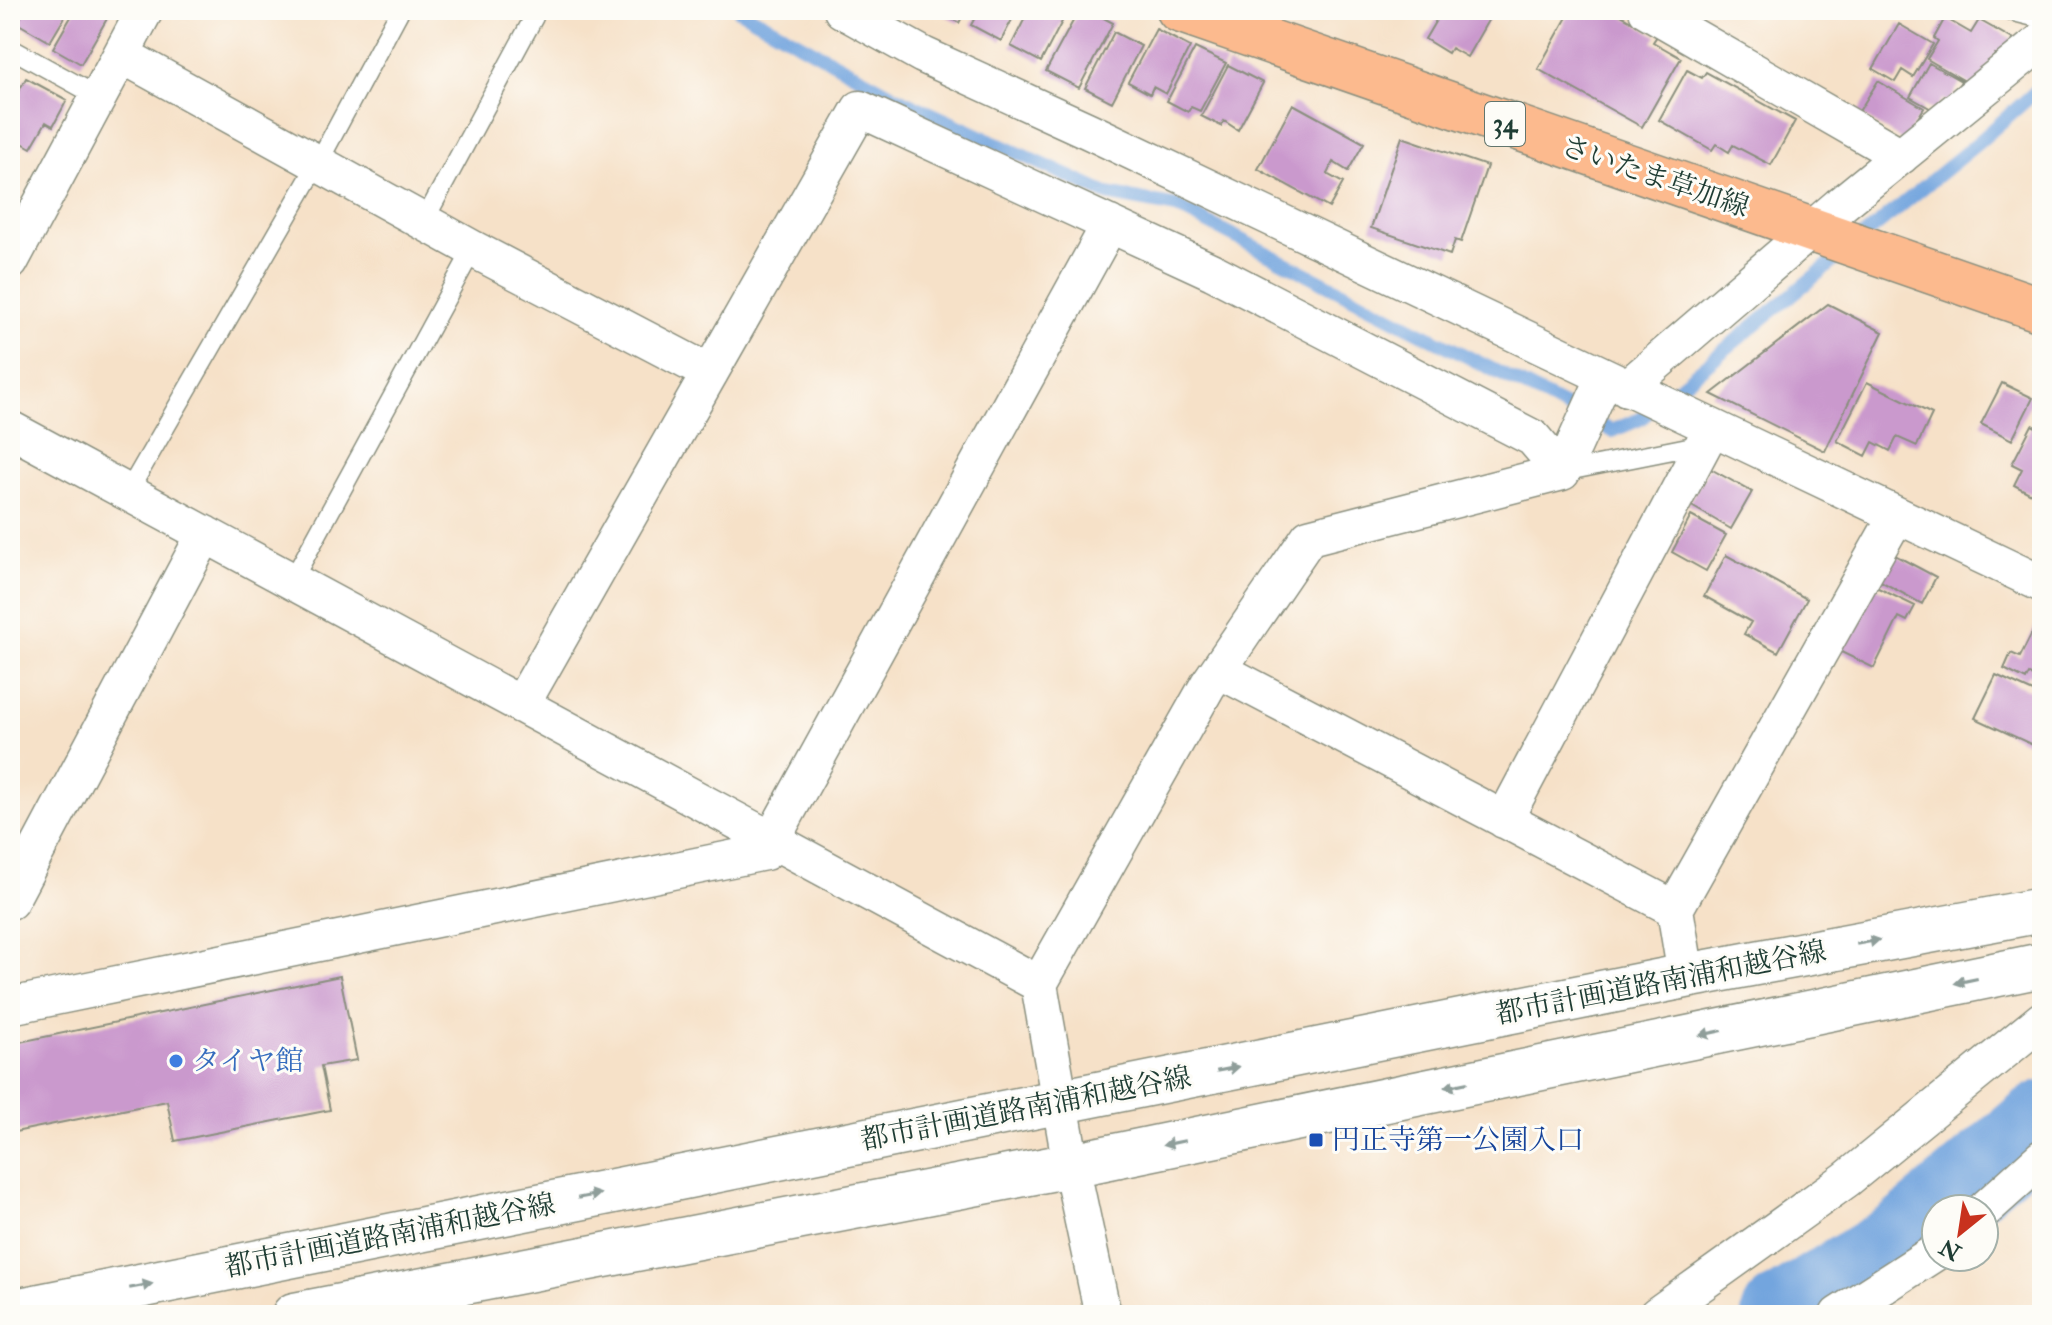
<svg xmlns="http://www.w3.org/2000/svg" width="2052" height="1325" viewBox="0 0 2052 1325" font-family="'IM FELL Double Pica','Noto Serif JP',serif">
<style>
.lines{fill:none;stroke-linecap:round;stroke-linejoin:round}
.stream{stroke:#73a5de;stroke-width:14}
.river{stroke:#73a5de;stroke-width:80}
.building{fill:#ca99cd}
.service-casing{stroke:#8a8f7e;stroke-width:21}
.minor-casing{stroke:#8a8f7e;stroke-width:39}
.tertiary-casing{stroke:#8a8f7e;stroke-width:47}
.primary-casing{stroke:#8a8f7e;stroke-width:47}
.service{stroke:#fff;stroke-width:18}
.minor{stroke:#fff;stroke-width:36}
.tertiary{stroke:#fff;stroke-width:44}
.primary{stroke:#fcba8e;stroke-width:44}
.oneway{fill:#8f9e9a}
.shop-dot{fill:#3f7fe0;stroke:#fdfcf7;stroke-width:3}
.transit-dot{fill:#1a4fb4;stroke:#fdfcf7;stroke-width:3}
.labels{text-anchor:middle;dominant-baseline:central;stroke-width:6;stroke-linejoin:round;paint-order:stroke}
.shield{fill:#fdfcf7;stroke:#62766e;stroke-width:2}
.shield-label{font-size:26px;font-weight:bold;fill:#1f3d34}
.street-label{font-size:28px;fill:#1f3d34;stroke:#fdfcf7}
.shop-label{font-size:28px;fill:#366cbe;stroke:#fdfcf7;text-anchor:start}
.transit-label{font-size:28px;fill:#164399;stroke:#fdfcf7;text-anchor:start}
</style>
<rect width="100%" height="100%" fill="#fdfcf7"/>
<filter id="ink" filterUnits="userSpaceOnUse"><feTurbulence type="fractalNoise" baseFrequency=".0125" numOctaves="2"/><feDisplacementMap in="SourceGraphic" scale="16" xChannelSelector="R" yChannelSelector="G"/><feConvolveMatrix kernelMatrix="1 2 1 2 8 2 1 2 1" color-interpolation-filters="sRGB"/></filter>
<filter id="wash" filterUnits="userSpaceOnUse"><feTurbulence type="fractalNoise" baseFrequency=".006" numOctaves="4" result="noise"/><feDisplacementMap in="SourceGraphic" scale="32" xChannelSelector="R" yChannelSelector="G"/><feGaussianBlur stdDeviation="1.8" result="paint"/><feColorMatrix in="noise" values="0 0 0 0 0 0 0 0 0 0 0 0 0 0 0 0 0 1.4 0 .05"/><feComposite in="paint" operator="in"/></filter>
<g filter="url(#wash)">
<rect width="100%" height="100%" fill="#f6e1c8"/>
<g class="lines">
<path class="stream" d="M 739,10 L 902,100 L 1107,194 L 1177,207 L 1612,431 L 1640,419 L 1980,141 L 2042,86"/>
<path class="river" d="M 1939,1209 L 2042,1121
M 1781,1315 L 1903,1240 L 1936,1212"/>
</g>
<g id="blocks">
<path class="building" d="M 25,10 L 69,10 L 50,42 L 17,23 Z
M 75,10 L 112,10 L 81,64 L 53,48 Z
M 935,10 L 966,10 L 959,23 Z
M 979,10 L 1017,10 L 1001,41 L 971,25 Z
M 1029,10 L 1068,10 L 1041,62 L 1011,46 Z
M 1079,10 L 1089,10 L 1113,23 L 1079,88 L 1046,71 Z
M 1442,10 L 1494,10 L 1467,57 L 1451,48 L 1448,53 L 1425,39 Z
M 1571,10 L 1612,10 L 1657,36 L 1653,42 L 1681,58 L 1642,127 L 1538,69 Z
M 1945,18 L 1971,33 L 1979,20 L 2016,41 L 2001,57 L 1995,54 L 1977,88 L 1927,59 L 1938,41 L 1934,38 Z
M 1899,24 L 1933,44 L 1913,77 L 1902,70 L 1895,82 L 1873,69 Z
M 1156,29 L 1190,47 L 1166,94 L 1153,87 L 1150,94 L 1128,82 Z
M 1114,32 L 1141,46 L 1112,102 L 1085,88 Z
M 1195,48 L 1226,63 L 1200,111 L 1191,107 L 1188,112 L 1167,101 Z
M 1929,63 L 1961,81 L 1949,103 L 1942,99 L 1935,111 L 1910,97 Z
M 1228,65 L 1263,83 L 1238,130 L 1224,121 L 1221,126 L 1201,116 Z
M 1687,70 L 1702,78 L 1706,72 L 1795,121 L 1771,165 L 1733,145 L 1729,152 L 1716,144 L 1712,150 L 1659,120 Z
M 26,78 L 67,100 L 53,126 L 46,122 L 31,148 L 10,136 L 10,107 Z
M 1878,81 L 1924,108 L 1904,141 L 1858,113 Z
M 1293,104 L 1364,143 L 1348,171 L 1333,162 L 1327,174 L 1343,183 L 1329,208 L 1258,169 Z
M 1402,137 L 1487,166 L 1461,242 L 1455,240 L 1450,255 L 1371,228 Z
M 1828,304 L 1883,332 L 1825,451 L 1711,394 Z
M 1867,382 L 1932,414 L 1917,446 L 1897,437 L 1890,451 L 1873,442 L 1866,456 L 1837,441 Z
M 2002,383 L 2033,398 L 2012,440 L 1981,424 Z
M 2032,425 L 2042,430 L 2041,499 L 2014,485 L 2022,469 L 2012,464 Z
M 1709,468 L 1752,492 L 1731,529 L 1688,504 Z
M 1691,516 L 1726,535 L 1706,571 L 1672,552 Z
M 1889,552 L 1936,577 L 1922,604 L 1875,578 Z
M 1726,555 L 1807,599 L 1778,652 L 1744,634 L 1751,622 L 1704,596 Z
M 1872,585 L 1915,606 L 1907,621 L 1899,617 L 1874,668 L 1839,651 Z
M 2039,619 L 2042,621 L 2042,680 L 2029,674 L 2026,680 L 2004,669 L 2011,653 L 2020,657 Z
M 1996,675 L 2042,696 L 2042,741 L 2039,748 L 1975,718 Z
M 340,976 L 357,1060 L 321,1066 L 330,1110 L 175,1141 L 167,1101 L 10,1133 L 10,1044 Z"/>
</g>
</g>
<g filter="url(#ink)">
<use href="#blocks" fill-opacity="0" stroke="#8a8f7e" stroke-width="2"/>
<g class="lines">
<g class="service-casing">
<path id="service" d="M 2006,10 L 2042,19
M 10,48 L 99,97
M 424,221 L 534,17
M 1562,472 L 1703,444
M 128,492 L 318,163 L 400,10
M 292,581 L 473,249"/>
</g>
<g class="minor-casing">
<path id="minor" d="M 842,10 L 923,55 L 1089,131 L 2042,584
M 1647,10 L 1901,156
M 122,55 L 473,249 L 710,373
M 10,262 L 145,10
M 1627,388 L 1839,206 L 2042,41
M 10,429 L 1039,984 L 1071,1165 L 1103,1315
M 1219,670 L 1675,909 L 1686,976
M 521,705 L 860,109 L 1213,272 L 1533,438 L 1562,472
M 1504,820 L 1712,428
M 10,901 L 205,534
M 1675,909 L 1897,515
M 1039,984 L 1208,685 L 1309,537 L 1562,472 L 1605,377
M 10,1006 L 765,852 L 1110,224
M 1984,1210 L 2042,1158
M 1657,1315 L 1847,1179 L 2042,1020
M 1838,1315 L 1936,1252"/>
</g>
<g class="tertiary-casing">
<path id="tertiary" d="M 10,1312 L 1686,976 L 2042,910
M 294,1315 L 1071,1165 L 2042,965"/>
</g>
<g class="primary-casing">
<path id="primary" d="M 1179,10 L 2042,310"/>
</g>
<use href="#service" class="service"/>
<use href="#minor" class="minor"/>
<use href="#tertiary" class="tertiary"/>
<use href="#primary" class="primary"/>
</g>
<defs><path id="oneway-solid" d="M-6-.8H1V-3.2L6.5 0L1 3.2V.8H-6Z" transform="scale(2)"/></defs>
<g class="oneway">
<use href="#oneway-solid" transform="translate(1868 942) rotate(-11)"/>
<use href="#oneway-solid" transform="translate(1966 981) rotate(168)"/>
<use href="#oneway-solid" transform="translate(1711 1033) rotate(168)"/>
<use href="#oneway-solid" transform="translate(1228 1069) rotate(-11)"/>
<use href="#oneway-solid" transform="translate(1456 1085) rotate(168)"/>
<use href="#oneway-solid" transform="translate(1174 1143) rotate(168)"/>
<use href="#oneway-solid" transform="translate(589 1196) rotate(-11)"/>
<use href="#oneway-solid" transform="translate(141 1286) rotate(-11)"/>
</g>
</g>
<circle class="shop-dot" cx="176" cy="1061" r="8"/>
<rect class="transit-dot" x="1308" y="1132" width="16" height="16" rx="4"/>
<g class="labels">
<rect class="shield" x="1485" y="102" width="40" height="44" rx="6"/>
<g class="shield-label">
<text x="1505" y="124">34</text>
</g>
<g class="street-label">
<text transform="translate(1655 177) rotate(19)">さいたま草加線</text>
<text transform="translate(1661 983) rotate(-11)">都市計画道路南浦和越谷線</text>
<text transform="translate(1026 1109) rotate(-11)">都市計画道路南浦和越谷線</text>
<text transform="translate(390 1236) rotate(-11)">都市計画道路南浦和越谷線</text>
</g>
<g class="shop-label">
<text x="192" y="1061">タイヤ館</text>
</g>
<g class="transit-label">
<text x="1332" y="1140">円正寺第一公園入口</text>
</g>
</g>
<rect width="2052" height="1325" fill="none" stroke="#fdfcf7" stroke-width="40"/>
<g transform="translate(1960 1233) rotate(210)"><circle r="38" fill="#fdfcf7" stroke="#a4b0a9" stroke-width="2"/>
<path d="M0-6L14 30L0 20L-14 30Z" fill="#c8321e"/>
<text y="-12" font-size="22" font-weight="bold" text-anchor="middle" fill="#1f3d34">N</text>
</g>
</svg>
